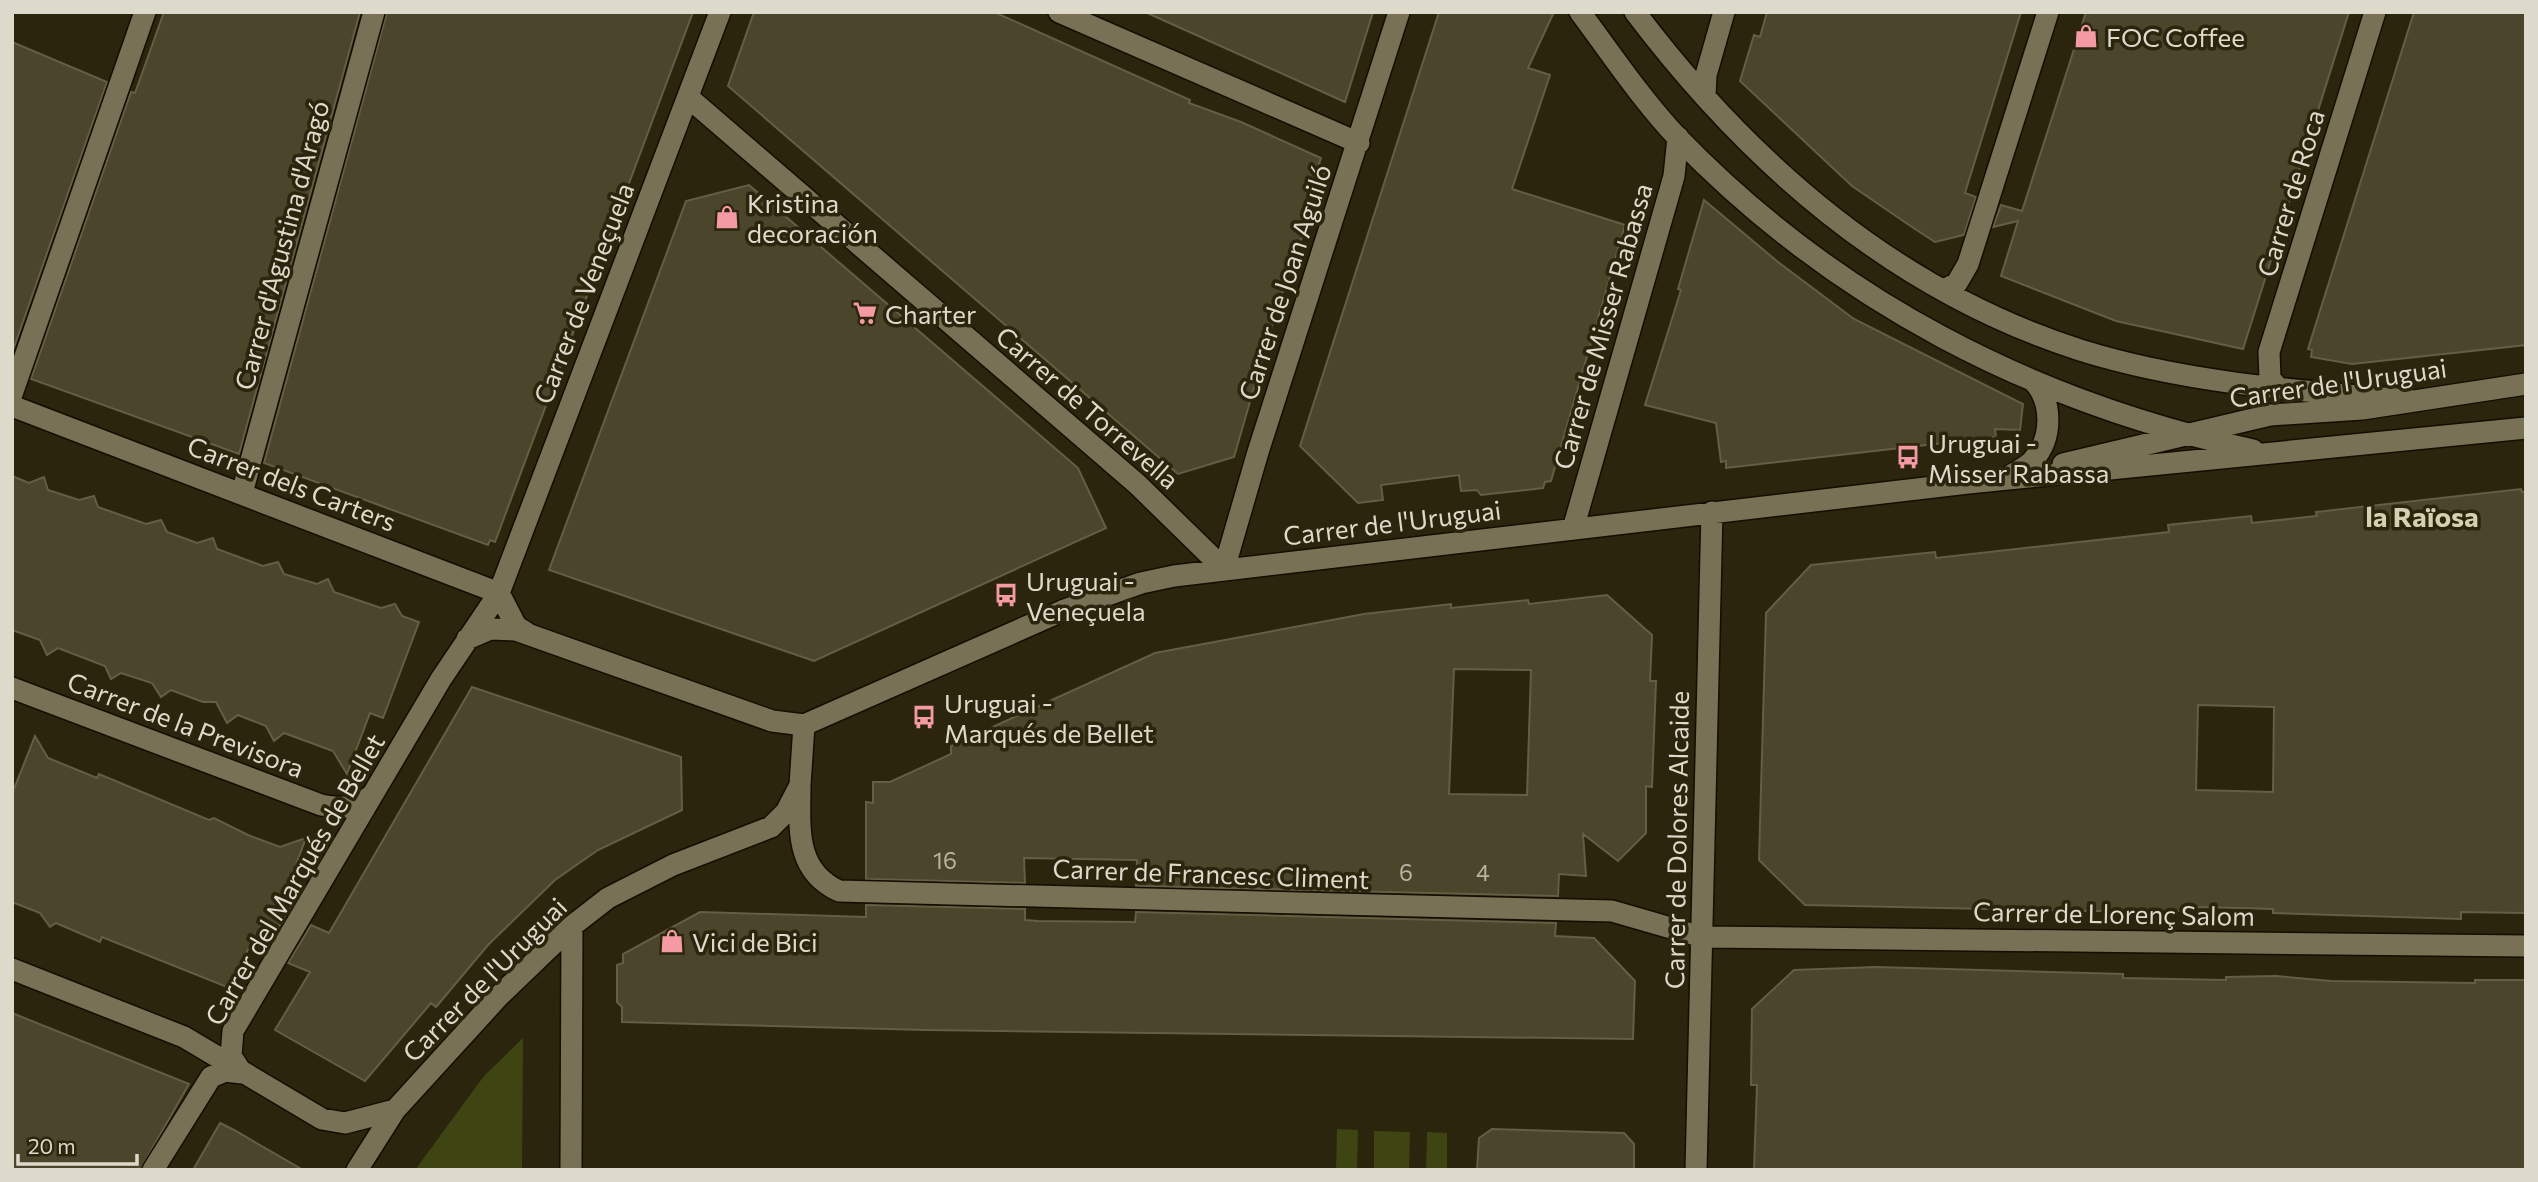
<svg xmlns="http://www.w3.org/2000/svg" width="2538" height="1182" viewBox="0 0 2538 1182" font-family="Commissioner,sans-serif">
<style>
.green{fill:#3e4513}
.building{fill:#4b452b;stroke:#645e44;stroke-width:2;fill-rule:evenodd}
.lines{fill:none;stroke-linecap:round;stroke-linejoin:round}
.minor-casing{stroke:#140e00;stroke-width:24}
.minor{stroke:#787156;stroke-width:21}
.labels{text-anchor:middle;dominant-baseline:central;stroke-width:7;stroke-linejoin:round;paint-order:stroke}
.number-label{font-size:23px;fill:#b8b5a3}
.poi-label{font-size:26px;fill:#dddacb;stroke:#2b250d;text-anchor:start}
.street-label{font-size:26px;fill:#dddacb;stroke:#2b250d}
.neighbourhood-label{font-size:28px;font-weight:bold;fill:#d6d0b2;stroke:#2b250d}
</style>
<rect width="100%" height="100%" fill="#2b250d"/>
<path class="green" d="M 523,1038 L 522,1170 L 415,1170 L 484,1076 Z
M 1337,1129 L 1358,1130 L 1357,1170 L 1336,1170 Z
M 1374,1131 L 1410,1132 L 1409,1170 L 1374,1170 Z
M 1427,1132 L 1447,1133 L 1447,1170 L 1426,1170 Z"/>
<path class="building" d="M 164,12 L 360,12 L 239,454 L 31,379 L 131,92 L 135,93 Z
M 387,12 L 693,12 L 495,542 L 490,540 L 488,545 L 264,463 Z
M 754,12 L 994,12 L 1190,100 L 1189,103 L 1241,122 L 1321,158 L 1319,164 L 1327,167 L 1278,305 L 1234,457 L 1178,474 L 728,86 Z
M 1145,12 L 1373,12 L 1345,102 Z
M 1439,12 L 1554,12 L 1528,68 L 1550,75 L 1512,189 L 1625,225 L 1551,481 L 1545,482 L 1543,488 L 1481,495 L 1477,490 L 1461,491 L 1459,475 L 1381,485 L 1383,500 L 1358,503 L 1300,446 Z
M 1767,12 L 2021,12 L 1965,193 L 1976,197 L 1964,235 L 1935,242 L 1909,225 L 1852,186 L 1740,81 L 1754,35 L 1760,37 Z
M 2086,12 L 2349,12 L 2243,349 L 2116,321 L 2001,276 L 2018,221 L 1993,227 L 2001,205 L 2022,211 Z
M 2414,12 L 2526,12 L 2526,345 L 2352,364 L 2311,357 L 2312,350 L 2308,349 Z
M 12,42 L 107,82 L 12,353 Z
M 749,185 L 1078,468 L 1106,528 L 814,661 L 549,570 L 686,201 Z
M 1704,200 L 1778,262 L 1854,319 L 2023,404 L 2020,430 L 1995,429 L 1996,437 L 1726,468 L 1726,461 L 1721,462 L 1716,423 L 1645,405 L 1681,290 L 1678,289 Z
M 12,476 L 29,483 L 44,477 L 48,490 L 79,500 L 94,496 L 98,507 L 146,524 L 161,520 L 167,532 L 197,543 L 213,538 L 217,549 L 263,566 L 278,562 L 284,574 L 317,584 L 328,579 L 334,592 L 381,608 L 395,604 L 402,616 L 419,622 L 383,718 L 370,713 L 347,774 L 333,751 L 284,733 L 274,741 L 266,726 L 238,715 L 227,723 L 216,702 L 203,702 L 171,690 L 161,697 L 152,683 L 121,673 L 111,679 L 105,666 L 58,648 L 47,655 L 40,640 L 12,630 Z
M 2521,489 L 2522,492 L 2526,492 L 2526,913 L 2461,912 L 2461,919 L 2273,913 L 2273,909 L 2240,908 L 2193,907 L 2193,911 L 2081,911 L 1805,905 L 1759,860 L 1766,613 L 1811,565 L 1935,552 L 1936,558 L 2169,532 L 2168,525 L 2251,516 L 2252,523 L 2317,516 L 2316,512 ZM 2198,705 L 2274,707 L 2273,792 L 2196,790 Z
M 1607,595 L 1652,635 L 1650,681 L 1656,681 L 1652,787 L 1646,786 L 1646,833 L 1618,861 L 1583,834 L 1586,876 L 1559,874 L 1558,896 L 1136,886 L 1137,860 L 1024,858 L 1025,883 L 866,879 L 866,802 L 873,803 L 873,782 L 890,782 L 951,754 L 951,746 L 1155,653 L 1364,614 L 1451,604 L 1451,608 L 1528,600 L 1529,604 ZM 1454,669 L 1531,670 L 1527,795 L 1449,794 Z
M 472,687 L 681,757 L 682,810 L 598,850 L 555,880 L 488,945 L 436,1007 L 431,1003 L 365,1081 L 275,1030 L 310,972 L 288,963 L 311,925 L 329,933 Z
M 35,736 L 48,758 L 97,778 L 99,774 L 209,820 L 214,818 L 248,835 L 280,847 L 306,838 L 283,899 L 294,901 L 263,954 L 248,949 L 232,989 L 102,937 L 100,942 L 56,923 L 50,927 L 40,913 L 12,902 L 12,794 Z
M 866,905 L 1025,909 L 1025,920 L 1038,921 L 1135,922 L 1136,912 L 1556,923 L 1555,936 L 1594,938 L 1635,981 L 1633,1039 L 926,1030 L 622,1022 L 622,1007 L 617,1002 L 617,965 L 623,963 L 623,954 L 700,912 L 866,917 Z
M 1876,967 L 2123,974 L 2123,978 L 2226,980 L 2226,977 L 2276,976 L 2331,981 L 2475,983 L 2475,980 L 2526,980 L 2526,1170 L 1754,1170 L 1757,1085 L 1751,1085 L 1752,1009 L 1794,970 Z
M 12,1013 L 189,1084 L 140,1170 L 12,1170 Z
M 220,1123 L 234,1130 L 303,1170 L 193,1170 Z
M 1492,1129 L 1624,1133 L 1634,1144 L 1634,1170 L 1477,1170 L 1479,1138 Z"/>
<g class="lines">
<g class="minor-casing">
<path id="minor" d="M 1059,12 L 1359,143
M 1580,12 C 1612,55 1642,100 1678,138 C 1836,301 2033,402 2253,450
M 1635,12 C 1750,164 1896,291 2080,350 C 2185,383 2300,391 2409,400
M 1705,97 L 1706,75 L 1724,12
M 689,98 L 1137,484 L 1224,569 L 1258,452 L 1399,12
M 1944,290 L 1957,283 L 1968,264 L 2048,12
M 2278,388 L 2270,378 L 2269,352 L 2375,12
M 12,394 L 145,12
M 12,406 L 499,593 L 516,626 L 527,633
M 2063,464 L 2270,415 L 2362,409 L 2526,384
M 2010,476 C 2017,471 2027,467 2033,460 C 2053,438 2053,400 2032,380
M 242,493 L 374,12
M 1573,529 L 1674,176 L 1678,137
M 467,639 L 490,629 L 516,630 L 772,721 L 804,725 L 1062,611 L 1141,583 L 1174,576 L 1968,483 L 2526,428
M 12,688 L 321,805 C 342,809 356,809 373,794
M 800,785 C 800,827 794,870 839,891 L 1612,911 L 1702,937 L 2526,946
M 12,969 L 184,1037 L 322,1119 L 345,1123 L 395,1110
M 242,1073 L 231,1056 L 233,1031 L 441,679 L 499,593 L 720,12
M 153,1170 L 211,1077 L 225,1071 L 242,1073
M 357,1170 L 395,1110 L 499,996 L 572,926 L 608,898 L 673,865 L 771,827 L 786,812 L 800,785 L 804,725
M 571,1170 L 572,926
M 1696,1170 L 1712,512"/>
</g>
<use href="#minor" class="minor"/>
</g>
<defs>
<g id="shop-bare" transform="scale(1.89)"><path d="M-5-2.5h2.3a2.7 3.5 0 0 1 5.4 0H5L5.5 6h-11ZM-1.5-2.5h3a1.5 2.3 0 0 0-3 0Z" fill="#f49aa5" stroke="#2b250d" stroke-width="2.5" paint-order="stroke"/></g>
<g id="supermarket-bare" transform="scale(1.89)"><path d="M-6-5.5h2.5l.6 2H6L4.5 2H-2.5L-4.4-4H-6ZM-1.5 3.2a1.3 1.3 0 1 0 .1 0ZM3 3.2a1.3 1.3 0 1 0 .1 0Z" fill="#f49aa5" stroke="#2b250d" stroke-width="2.5" paint-order="stroke"/></g>
<g id="bus-bare" transform="scale(1.89)"><path d="M-5-6H5V4H4V6H2V4H-2V6H-4V4H-5ZM-3.5-4V0h7V-4ZM-3.5 1.2v1.5H-2V1.2ZM2 1.2v1.5H3.5V1.2Z" fill="#f49aa5" stroke="#2b250d" stroke-width="2.5" paint-order="stroke"/></g>
</defs>
<g fill-rule="evenodd">
<use href="#shop-bare" x="2086" y="36"/>
<use href="#shop-bare" x="727" y="217"/>
<use href="#supermarket-bare" x="865" y="313"/>
<use href="#bus-bare" x="1908" y="457"/>
<use href="#bus-bare" x="1006" y="595"/>
<use href="#bus-bare" x="924" y="717"/>
<use href="#shop-bare" x="672" y="941"/>
</g>
<g class="labels">
<g class="number-label">
<text x="945" y="860">16</text>
<text x="1406" y="872">6</text>
<text x="1483" y="872">4</text>
</g>
<g class="poi-label">
<text x="2106" y="36">FOC Coffee</text>
<text x="747" y="202">Kristina<tspan x="747" dy="30">decoración</tspan></text>
<text x="885" y="313">Charter</text>
<text x="1928" y="442">Uruguai -<tspan x="1928" dy="30">Misser Rabassa</tspan></text>
<text x="1026" y="580">Uruguai -<tspan x="1026" dy="30">Veneçuela</tspan></text>
<text x="944" y="702">Uruguai -<tspan x="944" dy="30">Marqués de Bellet</tspan></text>
<text x="692" y="941">Vici de Bici</text>
</g>
<g class="street-label">
<text transform="translate(2290 193) rotate(-73)">Carrer de Roca</text>
<text transform="translate(281 245) rotate(-75)">Carrer d'Agustina d'Aragó</text>
<text transform="translate(1284 282) rotate(-72)">Carrer de Joan Aguiló</text>
<text transform="translate(583 293) rotate(-69)">Carrer de Veneçuela</text>
<text transform="translate(1602 326) rotate(-74)">Carrer de Misser Rabassa</text>
<text transform="translate(2338 382) rotate(-8)">Carrer de l'Uruguai</text>
<text transform="translate(1088 407) rotate(41)">Carrer de Torrevella</text>
<text transform="translate(292 483) rotate(21)">Carrer dels Carters</text>
<text transform="translate(1392 522) rotate(-7)">Carrer de l'Uruguai</text>
<text transform="translate(186 724) rotate(21)">Carrer de la Previsora</text>
<text transform="translate(1676 840) rotate(-89)">Carrer de Dolores Alcaide</text>
<text transform="translate(1211 873) rotate(2)">Carrer de Francesc Climent</text>
<text transform="translate(294 879) rotate(-60)">Carrer del Marqués de Bellet</text>
<text transform="translate(2114 913) rotate(1)">Carrer de Llorenç Salom</text>
<text transform="translate(484 979) rotate(-45)">Carrer de l'Uruguai</text>
</g>
<g class="neighbourhood-label">
<text x="2422" y="516">la Raïosa</text>
</g>
</g>
<rect width="2538" height="1182" fill="none" stroke="#dddacb" stroke-width="28"/>
<path d="M18 1154v10h119v-10" fill="none" stroke="#dddacb" stroke-width="3.5"/>
<text x="28" y="1154" font-size="21" fill="#dddacb" stroke="#2b250d" stroke-width="5" paint-order="stroke">20 m</text>
</svg>
